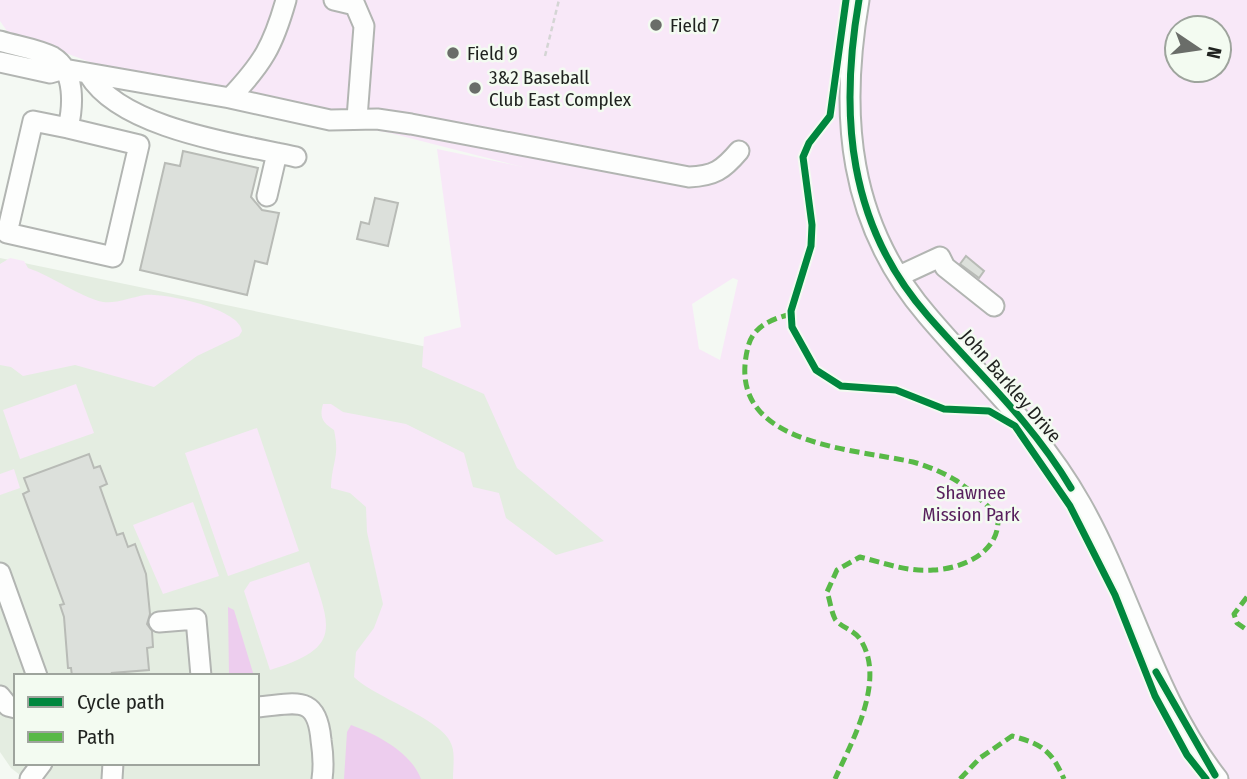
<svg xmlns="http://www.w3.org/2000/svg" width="1247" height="779" viewBox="0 0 1247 779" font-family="'Fira Sans Condensed',sans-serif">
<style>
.built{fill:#e4ede1;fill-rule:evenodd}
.green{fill:#f8e8f8;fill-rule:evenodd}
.water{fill:#edcdee}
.building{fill:#dce0db;stroke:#b8bbb6;stroke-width:2}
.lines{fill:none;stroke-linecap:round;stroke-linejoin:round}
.minor-casing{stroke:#b2b5b2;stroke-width:23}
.path{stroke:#d4d5d4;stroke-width:2.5;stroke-dasharray:5 3.5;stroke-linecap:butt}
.minor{stroke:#fdfefd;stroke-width:19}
.quiet{stroke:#58b947;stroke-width:5;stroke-dasharray:10 5;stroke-linecap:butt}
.cycleway-casing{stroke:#f3fbf1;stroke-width:11}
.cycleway{stroke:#00873e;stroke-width:7}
.poi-dot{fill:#6a6d69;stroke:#f3fbf1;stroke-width:2.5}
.labels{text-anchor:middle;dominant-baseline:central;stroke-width:5;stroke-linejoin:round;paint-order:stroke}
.poi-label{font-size:19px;fill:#1f221f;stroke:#f3fbf1;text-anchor:start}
.street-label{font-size:19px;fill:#1f221f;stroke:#f3fbf1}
.park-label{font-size:19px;fill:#571f5c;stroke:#f3fbf1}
</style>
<rect width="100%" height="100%" fill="#f4f9f3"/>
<path class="built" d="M 0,258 L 710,406 L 626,779 L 25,779 L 11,768 L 0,752 ZM 16,676 L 257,676 L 257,763 L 16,763 Z"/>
<path class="green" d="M 0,0 L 1247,0 L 1247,779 L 453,779 C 453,769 455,755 452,746 C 446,720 375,698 354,677 L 356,652 L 374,628 L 383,604 L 367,532 L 366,507 L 350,493 L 331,488 C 332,461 340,457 334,430 C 323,423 319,418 323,404 L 331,404 L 343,412 L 406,424 L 464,453 L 473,487 L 499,493 L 506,518 L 556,555 L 604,541 L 517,468 L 484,394 L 422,367 L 424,337 L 461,327 L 437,149 L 523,167 L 390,133 L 216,102 L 119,73 L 7,31 L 0,21 ZM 1177,28 L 1219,28 L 1219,70 L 1177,70 ZM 733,278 L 738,280 L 720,360 L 699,349 L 692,304 Z
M 10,258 L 24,261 L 28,268 C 52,276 80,297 103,302 C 116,304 132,297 145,295 C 165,293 240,309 242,331 L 239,336 L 197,356 L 154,387 L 75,365 L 23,376 L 11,367 L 0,365 L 0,264 Z
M 76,384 L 94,433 L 20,459 L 3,410 Z
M 257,428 L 299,551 L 228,576 L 185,453 Z
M 14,469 L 20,488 L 0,495 L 0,474 Z
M 193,502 L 219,576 L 163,594 L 133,525 Z
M 309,562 C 329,626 346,647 270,670 L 244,591 L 250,582 Z"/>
<path class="water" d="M 228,607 L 234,610 L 254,676 L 229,676 Z
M 351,725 C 376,734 411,752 421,779 L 344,779 L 347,732 Z"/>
<path class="building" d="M 183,151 L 258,168 L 251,197 L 262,210 L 279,213 L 267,264 L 255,261 L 247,295 L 140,270 L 165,163 L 180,166 Z
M 375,198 L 398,203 L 388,246 L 357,239 L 361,222 L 369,224 Z
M 966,256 L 984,271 L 979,278 L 960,264 Z
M 89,454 L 94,468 L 100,466 L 107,484 L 100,487 L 117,535 L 123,533 L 128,547 L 135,544 L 146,574 L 150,614 L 147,624 L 152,631 L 153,647 L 147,648 L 149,670 L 112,673 L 113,676 L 72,676 L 71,668 L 68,668 L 64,617 L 60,605 L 64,604 L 23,494 L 29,491 L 24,478 Z"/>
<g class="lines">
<g class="minor-casing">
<path id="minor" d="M 334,0 L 355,5 L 364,26 L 357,118
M 859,0 C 839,115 848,223 927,315 C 981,379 1039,429 1081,504 C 1131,592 1155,699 1218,779
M 0,41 C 16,46 38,49 53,57 C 76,71 73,107 68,128 L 139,145 L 113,257 L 7,233 L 33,121 L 68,128
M 0,62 L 50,73 L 64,69 L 230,98 L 330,120 L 377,119 L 411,124 L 689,177 C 714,176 723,170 739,151
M 89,75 C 122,129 238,144 296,157
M 230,98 C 263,63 273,46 286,0
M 267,196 L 277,153
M 899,276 L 940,257 L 945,267 L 994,306
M 0,573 L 37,676
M 159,622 L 196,619 L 201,676
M 0,696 L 8,706 L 16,708
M 257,707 C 295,704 317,693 321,740 C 323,753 324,766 322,779
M 30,779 L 42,763
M 112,779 L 113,763"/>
</g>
<path class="path" d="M 545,56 L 559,0"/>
<use href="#minor" class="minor"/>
<path class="quiet" d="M 791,314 C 772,319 753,326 748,347 C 723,445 850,448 913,462 C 928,466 944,473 957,481 C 965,487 998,511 998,521 C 998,554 960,569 933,570 C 907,572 884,563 860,557 L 837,570 L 827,592 C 830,600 831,611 835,619 C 840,627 854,630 860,639 C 887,680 852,741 835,779
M 1247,597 L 1234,614 L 1237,623 L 1247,630
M 960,779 L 980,758 L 1012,736 C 1042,744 1051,750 1064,779"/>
<g class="cycleway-casing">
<path id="cycleway" d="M 846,0 L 830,116 L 809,143 L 803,157 L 812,225 L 811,246 L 791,311 L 792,327 L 816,370 L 841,386 L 896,390 L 944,409 L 989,411 L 1015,426 L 1070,506 L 1115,595 L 1155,696 L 1187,755 L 1206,779
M 859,0 C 839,115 848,225 928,316 C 978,373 1032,422 1071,488
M 1156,672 L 1215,775"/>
</g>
<use href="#cycleway" class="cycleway"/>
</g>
<g class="poi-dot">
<circle cx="656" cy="25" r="7"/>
<circle cx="453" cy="53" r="7"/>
<circle cx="475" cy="88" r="7"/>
</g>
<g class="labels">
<g class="poi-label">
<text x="670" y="25">Field 7</text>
<text x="467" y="53">Field 9</text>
<text x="489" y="77">3&amp;2 Baseball<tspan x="489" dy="22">Club East Complex</tspan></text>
</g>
<g class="street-label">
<text transform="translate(1011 386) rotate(49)">John Barkley Drive</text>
</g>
<g class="park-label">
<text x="971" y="492">Shawnee<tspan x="971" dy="22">Mission Park</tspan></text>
</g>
</g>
<rect x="14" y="674" width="245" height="91" fill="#f3fbf1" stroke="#9ea49d" stroke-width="2"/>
<rect x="28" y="697" width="35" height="10" fill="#00873e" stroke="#9ea49d" stroke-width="2"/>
<text x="77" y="709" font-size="21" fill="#1f221f">Cycle path</text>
<rect x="28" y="732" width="35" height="10" fill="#58b947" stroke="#9ea49d" stroke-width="2"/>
<text x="77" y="744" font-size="21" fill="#1f221f">Path</text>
<g transform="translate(1198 49) rotate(103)"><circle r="33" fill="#f3fbf1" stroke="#9ea49d" stroke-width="2"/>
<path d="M0-5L12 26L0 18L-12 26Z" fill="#6a6d69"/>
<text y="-10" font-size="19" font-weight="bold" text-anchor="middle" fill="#1f221f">N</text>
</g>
</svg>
